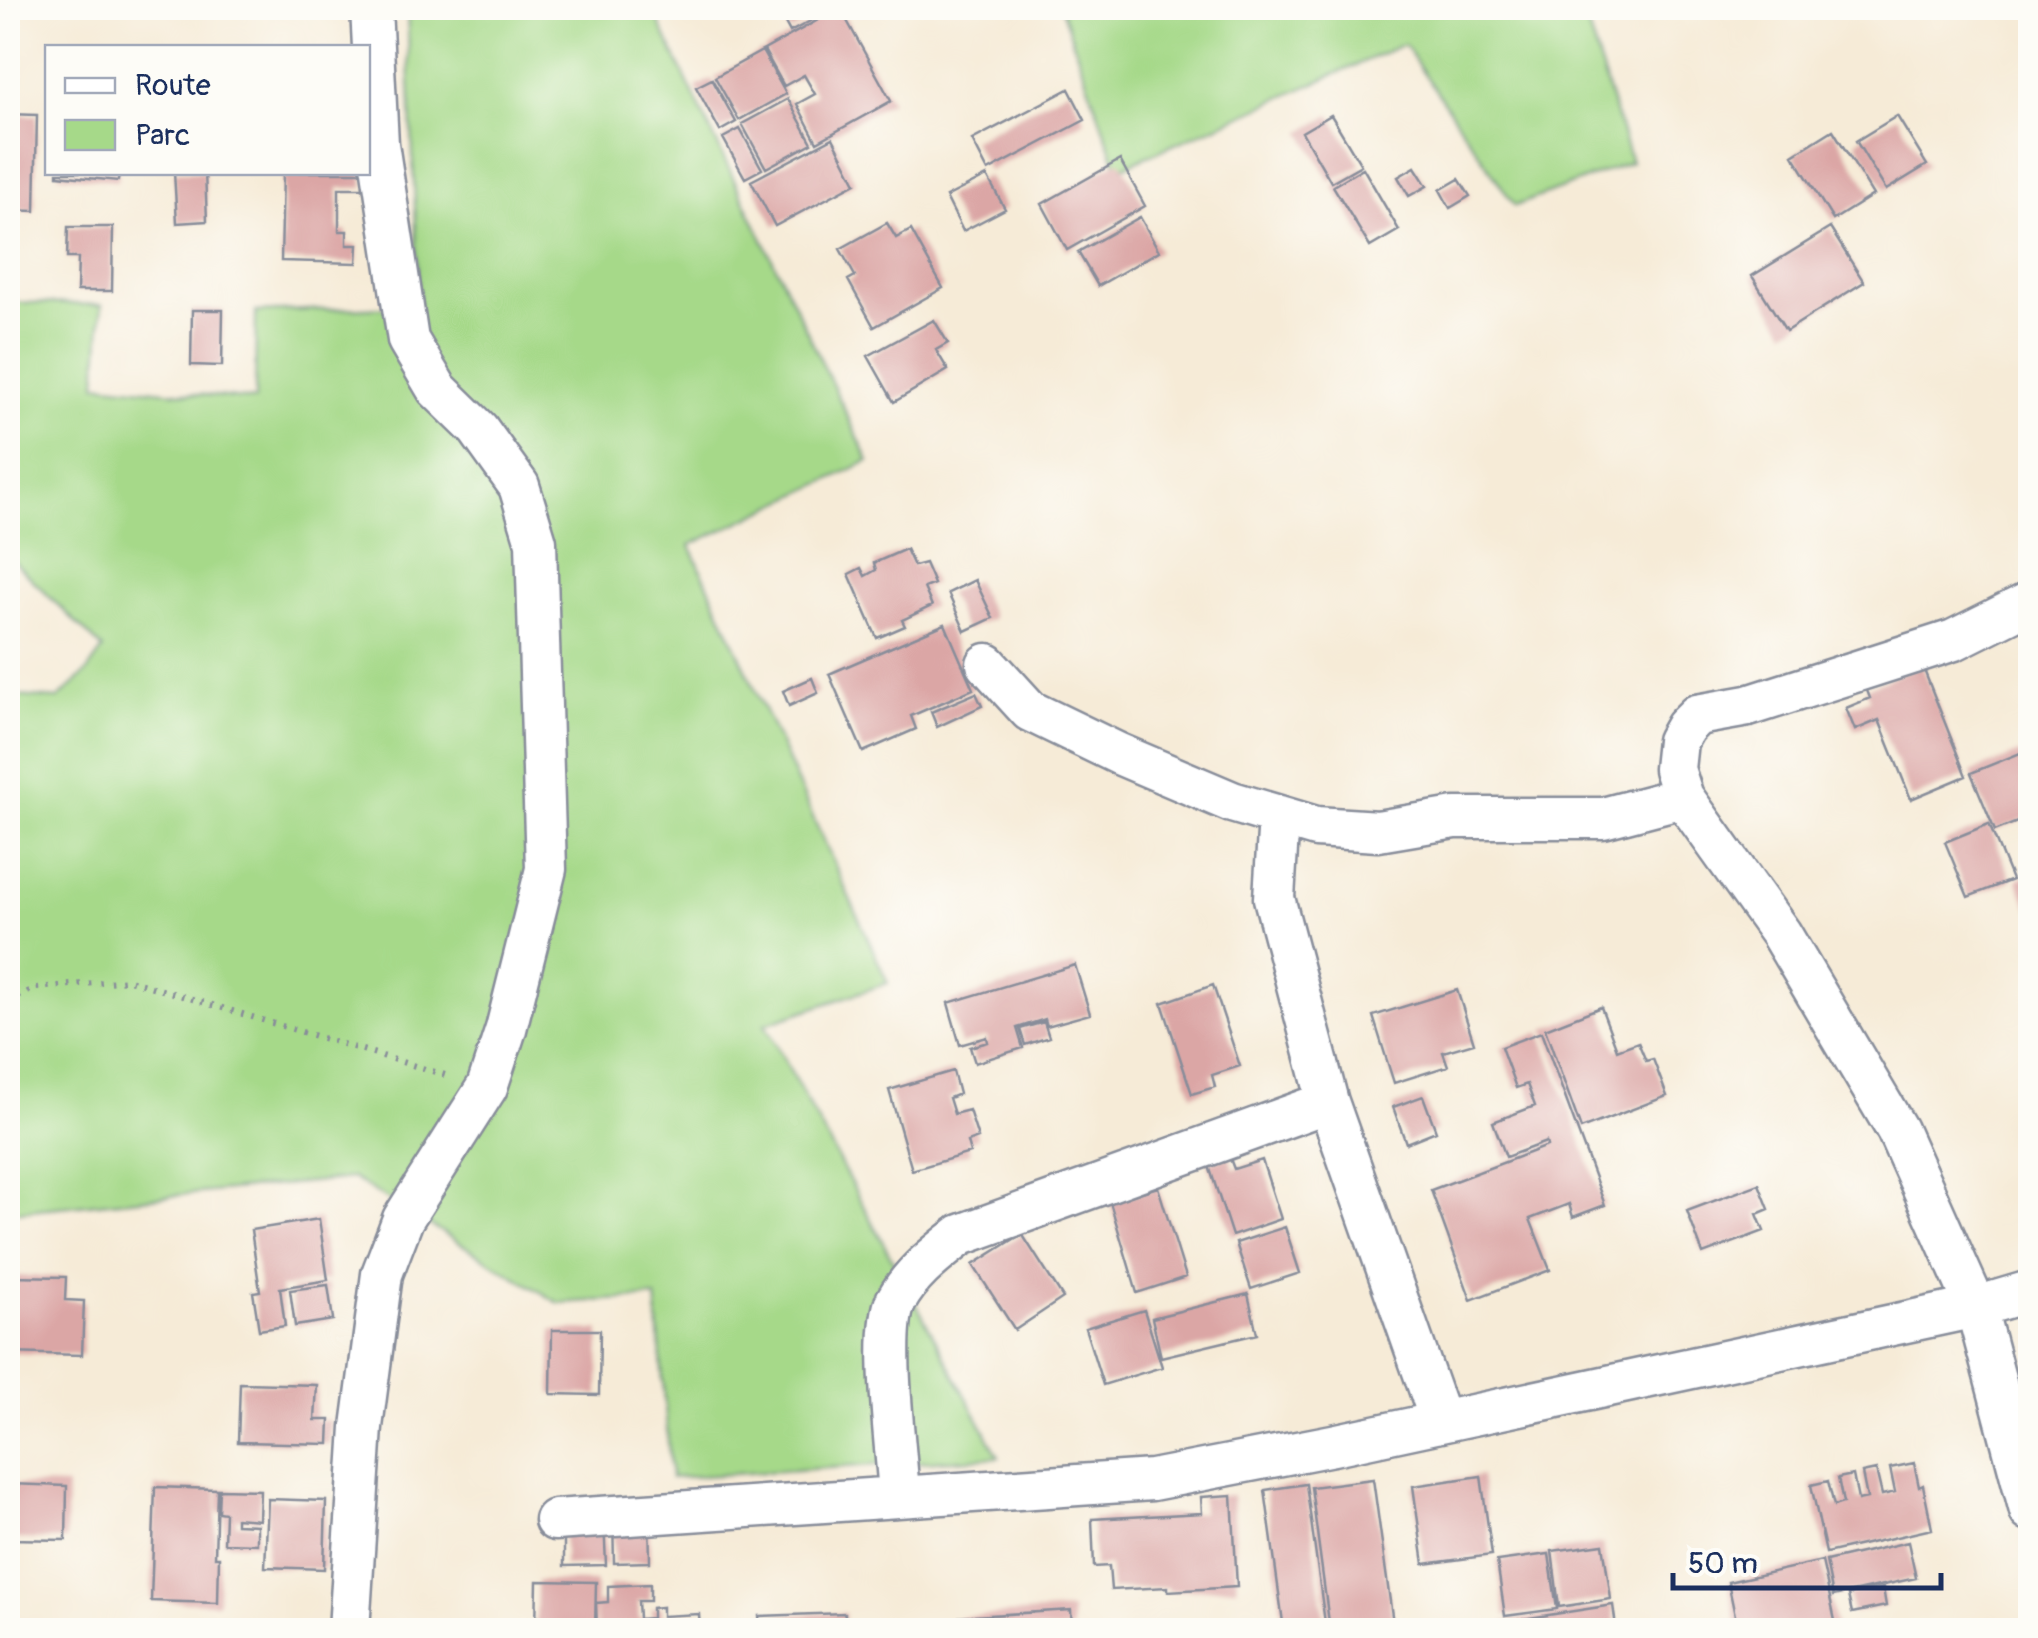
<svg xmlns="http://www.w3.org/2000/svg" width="2038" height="1638" viewBox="0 0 2038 1638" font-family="Pangolin,sans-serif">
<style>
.green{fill:#a6d989;stroke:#608474;stroke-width:2.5}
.building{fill:#dba6a5}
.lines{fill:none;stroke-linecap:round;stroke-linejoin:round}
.minor-casing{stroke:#888d9a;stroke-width:45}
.path{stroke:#888d9a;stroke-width:6;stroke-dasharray:2.5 8;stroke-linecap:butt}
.minor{stroke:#fff;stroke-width:40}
</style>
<rect width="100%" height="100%" fill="#fdfcf7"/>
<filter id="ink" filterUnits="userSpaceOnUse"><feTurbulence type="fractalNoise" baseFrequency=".01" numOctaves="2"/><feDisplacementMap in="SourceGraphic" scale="20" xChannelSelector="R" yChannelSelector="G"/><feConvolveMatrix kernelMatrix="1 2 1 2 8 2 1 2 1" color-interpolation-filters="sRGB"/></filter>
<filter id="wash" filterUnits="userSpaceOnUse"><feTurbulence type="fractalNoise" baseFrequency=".0048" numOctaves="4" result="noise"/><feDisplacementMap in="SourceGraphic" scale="40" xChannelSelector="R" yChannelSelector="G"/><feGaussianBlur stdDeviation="2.25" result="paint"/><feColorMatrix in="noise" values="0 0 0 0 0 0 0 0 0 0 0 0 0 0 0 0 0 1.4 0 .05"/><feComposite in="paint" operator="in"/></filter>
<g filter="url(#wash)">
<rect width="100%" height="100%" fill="#f6ebd7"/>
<path class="green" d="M 407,8 L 652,8 L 869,461 L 690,545 L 888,983 L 765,1024 L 999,1457 L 671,1478 L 656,1297 L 559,1303 L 352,1178 L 8,1212 L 8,691 L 16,696 L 58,699 L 86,673 L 103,649 L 8,556 L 8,302 L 102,305 L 97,384 L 255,400 L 256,312 L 419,306 Z
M 1061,8 L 1582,8 L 1631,162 L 1515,206 L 1404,44 L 1118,169 Z"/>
<g id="blocks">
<path class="building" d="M 777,8 L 834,8 L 790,32 Z
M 840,8 L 891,101 L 817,142 L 797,104 L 815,94 L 804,75 L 784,86 L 764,50 Z
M 762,51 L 786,94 L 739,120 L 715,77 Z
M 712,79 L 736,122 L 720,131 L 696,87 Z
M 1069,89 L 1085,120 L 988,171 L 972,140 Z
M 788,99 L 812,143 L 766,168 L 742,124 Z
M 8,114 L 37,115 L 35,211 L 8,210 Z
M 1331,115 L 1361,165 L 1331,182 L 1302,132 Z
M 1897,116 L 1927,165 L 1886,190 L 1856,141 Z
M 740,129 L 762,169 L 745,178 L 723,138 Z
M 1833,130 L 1873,195 L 1833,220 L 1793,155 Z
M 833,138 L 856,183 L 775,226 L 751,181 Z
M 1120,160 L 1145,206 L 1067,250 L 1042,204 Z
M 1415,167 L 1427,186 L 1409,196 L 1398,177 Z
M 1363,168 L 1399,230 L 1370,247 L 1333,186 Z
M 58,172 L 119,172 L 118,181 L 58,175 Z
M 174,172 L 205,172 L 207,221 L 177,223 Z
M 283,172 L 363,172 L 363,188 L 339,188 L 339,231 L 347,231 L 347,245 L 358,245 L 357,263 L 281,261 Z
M 987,176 L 1005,209 L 963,231 L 946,197 Z
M 1459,179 L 1470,196 L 1450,208 L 1440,190 Z
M 1140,217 L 1159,251 L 1098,286 L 1078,252 Z
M 887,223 L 896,238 L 911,230 L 943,288 L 874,327 L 848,280 L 855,276 L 840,249 Z
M 68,227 L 113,227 L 112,291 L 77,291 L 78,258 L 67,258 Z
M 1830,228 L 1864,282 L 1786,331 L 1752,276 Z
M 192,310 L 223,310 L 222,366 L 191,365 Z
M 934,320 L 948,343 L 936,350 L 948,370 L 894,402 L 868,356 Z
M 906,549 L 914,566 L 925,563 L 934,584 L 924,588 L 932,606 L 902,620 L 905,626 L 877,638 L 849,574 L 861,568 L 865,576 L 876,570 L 874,563 Z
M 975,580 L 993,618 L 965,631 L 948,593 Z
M 945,624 L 973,689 L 911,716 L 916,729 L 863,752 L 829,674 Z
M 1922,665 L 1966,776 L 1911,799 L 1879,720 L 1855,730 L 1846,708 L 1870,698 L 1866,688 Z
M 812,678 L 818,693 L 789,706 L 783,691 Z
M 976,693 L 982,706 L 937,727 L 931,712 Z
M 2030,749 L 2030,817 L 1995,831 L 1971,773 Z
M 1989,824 L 2012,880 L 1968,897 L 1945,842 Z
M 2030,874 L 2030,912 L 2017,879 Z
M 1075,965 L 1090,1014 L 1047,1026 L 1045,1019 L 1017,1028 L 1023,1048 L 975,1063 L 970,1047 L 988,1042 L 987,1037 L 960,1045 L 948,1003 Z
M 1213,985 L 1240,1066 L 1212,1075 L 1215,1087 L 1192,1094 L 1162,1003 Z
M 1457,990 L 1474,1043 L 1443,1052 L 1448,1066 L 1394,1083 L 1373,1016 Z
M 1601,1007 L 1617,1050 L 1638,1042 L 1646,1061 L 1653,1059 L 1667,1096 L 1581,1129 L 1545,1029 Z
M 1044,1022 L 1049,1037 L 1025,1045 L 1020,1029 Z
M 1541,1032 L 1605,1205 L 1573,1217 L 1569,1204 L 1530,1219 L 1550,1270 L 1471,1300 L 1431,1190 L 1547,1146 L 1546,1142 L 1506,1157 L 1493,1122 L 1535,1106 L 1527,1084 L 1516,1088 L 1501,1047 Z
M 953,1071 L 959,1094 L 949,1098 L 954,1114 L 969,1110 L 978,1138 L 967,1142 L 970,1153 L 912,1170 L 889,1090 Z
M 1423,1096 L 1436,1131 L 1406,1143 L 1393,1107 Z
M 1229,1156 L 1234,1169 L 1262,1160 L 1281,1219 L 1232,1236 L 1208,1163 Z
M 1759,1184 L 1769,1209 L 1757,1214 L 1764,1231 L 1703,1254 L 1687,1211 Z
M 1158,1187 L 1186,1277 L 1137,1293 L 1110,1202 Z
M 319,1219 L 328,1280 L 280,1288 L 285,1326 L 259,1330 L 253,1292 L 260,1291 L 251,1230 Z
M 1285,1227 L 1300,1273 L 1251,1289 L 1236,1243 Z
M 1022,1234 L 1063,1298 L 1015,1330 L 973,1265 Z
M 8,1276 L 66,1277 L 65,1300 L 84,1301 L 82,1355 L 8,1353 Z
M 328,1285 L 333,1320 L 295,1326 L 290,1290 Z
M 1248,1294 L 1257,1334 L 1161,1357 L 1152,1318 Z
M 1144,1310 L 1162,1367 L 1103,1385 L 1085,1328 Z
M 552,1330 L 600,1330 L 599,1395 L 551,1394 Z
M 240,1383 L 317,1385 L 315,1420 L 330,1420 L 329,1444 L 238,1442 Z
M 1914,1463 L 1919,1487 L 1923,1485 L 1932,1529 L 1826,1553 L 1811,1485 L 1828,1481 L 1834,1506 L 1843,1503 L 1838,1478 L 1853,1475 L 1858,1500 L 1867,1498 L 1862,1473 L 1876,1470 L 1882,1495 L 1895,1492 L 1890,1468 Z
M 1481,1476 L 1492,1555 L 1424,1564 L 1413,1486 Z
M 1373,1479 L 1394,1630 L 1330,1630 L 1311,1487 Z
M 8,1484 L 67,1486 L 66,1540 L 8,1539 Z
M 1306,1484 L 1326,1630 L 1284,1630 L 1265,1490 Z
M 155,1487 L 217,1489 L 215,1557 L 219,1557 L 218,1603 L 151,1601 Z
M 219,1489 L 260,1490 L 259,1520 L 236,1518 L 236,1524 L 257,1525 L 257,1544 L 224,1543 L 225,1513 L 218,1512 Z
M 1232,1495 L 1237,1587 L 1168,1591 L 1168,1587 L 1111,1590 L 1109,1566 L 1094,1567 L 1092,1519 L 1202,1513 L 1201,1497 Z
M 268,1499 L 326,1501 L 324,1569 L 265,1567 Z
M 649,1517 L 650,1562 L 614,1563 L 613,1519 Z
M 604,1520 L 606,1565 L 564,1566 L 564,1521 Z
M 1908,1542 L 1916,1578 L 1833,1596 L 1826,1561 Z
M 1603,1544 L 1611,1599 L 1559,1607 L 1552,1551 Z
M 1549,1554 L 1557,1609 L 1505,1616 L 1497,1561 Z
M 1822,1561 L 1837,1630 L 1738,1630 L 1728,1582 Z
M 537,1581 L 596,1582 L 595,1630 L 536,1630 Z
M 650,1584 L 650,1601 L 638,1601 L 639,1619 L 652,1618 L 652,1608 L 662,1607 L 662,1616 L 699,1614 L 700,1630 L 597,1630 L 596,1603 L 608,1602 L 608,1586 Z
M 1883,1588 L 1886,1606 L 1852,1613 L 1848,1595 Z
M 1613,1605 L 1616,1627 L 1598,1630 L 1506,1630 L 1504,1622 Z
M 1071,1610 L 1072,1630 L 960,1630 L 959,1617 Z
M 845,1613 L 845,1630 L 760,1630 L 759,1616 Z"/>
</g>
</g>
<g filter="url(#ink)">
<use href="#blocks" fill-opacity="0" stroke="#888d9a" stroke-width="2.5"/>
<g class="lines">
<g class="minor-casing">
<path id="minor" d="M 2030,602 L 1954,640 L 1748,706 L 1697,715 L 1685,727 L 1677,741 L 1674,769 L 1683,797 L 1781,934 L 1897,1130 L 1976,1307 L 2030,1511
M 987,664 L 1030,711 L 1119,754 L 1232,802 L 1316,827 L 1378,831 L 1455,818 L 1603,818 L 1683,797
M 1279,816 L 1274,898 L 1328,1102 L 1441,1422
M 899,1496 C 897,1455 880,1333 896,1301 C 912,1272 936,1255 961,1235 L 1328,1102
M 555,1520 L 1152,1480 L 1333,1445 L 1976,1307 L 2030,1291
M 349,1630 L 362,1427 L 382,1274 L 403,1219 L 487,1087 L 506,1029 L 546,869 L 536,542 L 519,486 L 478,429 L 437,389 L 408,340 L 378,144 L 371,8"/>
</g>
<path class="path" d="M 8,1001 L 36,988 L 129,980 L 452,1077"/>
<use href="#minor" class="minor"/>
</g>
</g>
<rect width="2038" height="1638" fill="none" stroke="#fdfcf7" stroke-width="40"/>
<rect x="45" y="45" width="325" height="130" fill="#fdfcf7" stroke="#a3aaba" stroke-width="2.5"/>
<rect x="65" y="78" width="50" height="15" fill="#ffffff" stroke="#a3aaba" stroke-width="2.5"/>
<text x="135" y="95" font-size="30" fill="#1b2f5e">Route</text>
<rect x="65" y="120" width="50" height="30" fill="#a6d989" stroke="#a3aaba" stroke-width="2.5"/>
<text x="135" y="145" font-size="30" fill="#1b2f5e">Parc</text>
<path d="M1673 1573v15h268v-15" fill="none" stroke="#1b2f5e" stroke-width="5"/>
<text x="1688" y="1573" font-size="30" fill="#1b2f5e" stroke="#fdfcf7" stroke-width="8" paint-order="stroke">50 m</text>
</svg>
